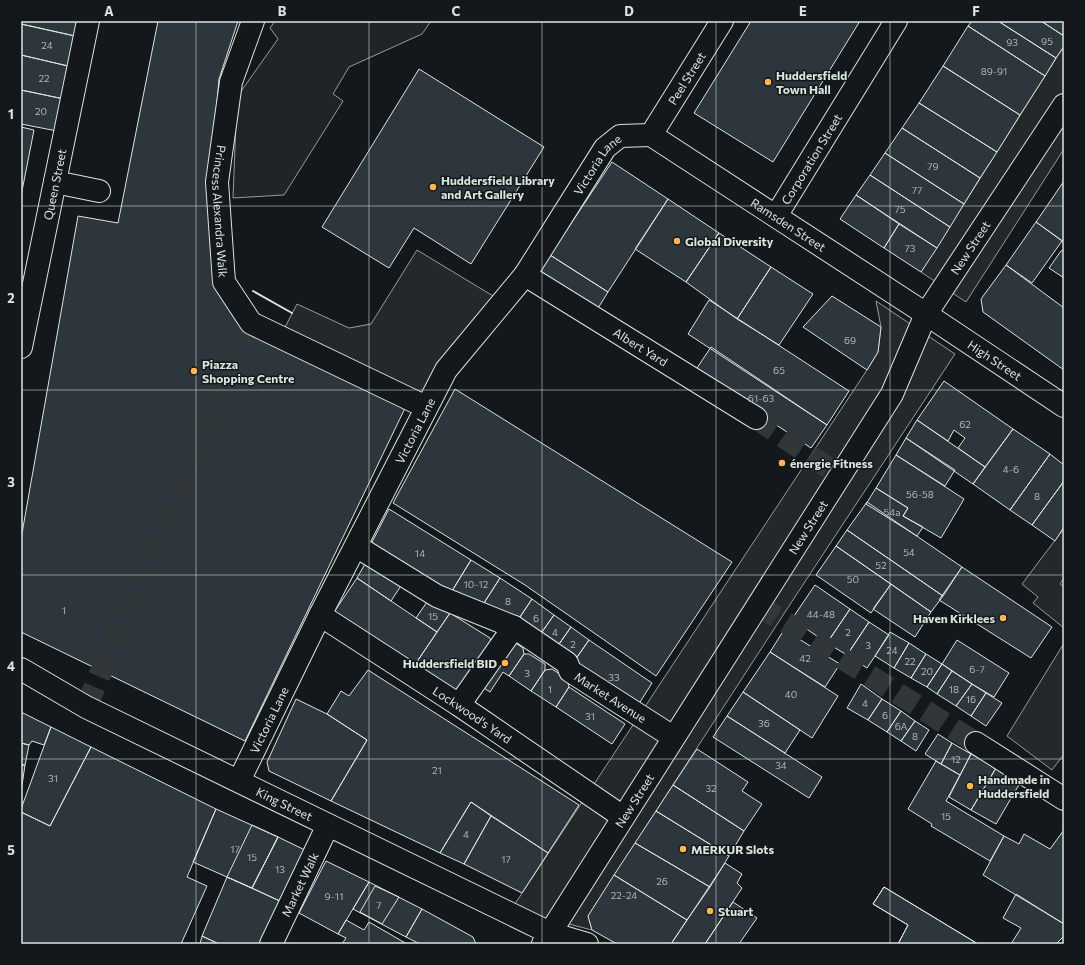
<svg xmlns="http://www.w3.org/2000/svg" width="1085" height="965" viewBox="0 0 1085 965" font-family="Commissioner,sans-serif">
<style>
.green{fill:#202428;stroke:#939e99}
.parking{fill:#24282b;stroke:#939e99}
.building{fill:#2c363c;stroke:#d8e6dc}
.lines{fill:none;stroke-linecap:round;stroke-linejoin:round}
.street-tunnel{stroke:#313739;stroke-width:22;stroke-dasharray:22 11;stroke-linecap:butt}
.street-casing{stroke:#d8e6dc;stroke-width:24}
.street{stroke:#14181c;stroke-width:22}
.wall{stroke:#d8e6dc;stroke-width:2}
.grid{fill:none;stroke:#d8e6dc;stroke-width:1;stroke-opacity:0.55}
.poi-dot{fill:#ffb74d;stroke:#14181c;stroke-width:1.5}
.labels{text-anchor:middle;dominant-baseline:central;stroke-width:3;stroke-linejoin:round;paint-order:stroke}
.number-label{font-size:10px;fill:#adbab4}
.poi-label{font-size:12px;font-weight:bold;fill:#d8e6dc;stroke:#14181c;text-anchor:start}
.street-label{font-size:12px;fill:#d8e6dc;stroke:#14181c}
.neatline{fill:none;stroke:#d8e6dc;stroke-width:1.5}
.grid-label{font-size:13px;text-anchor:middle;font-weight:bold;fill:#d8e6dc}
</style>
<rect width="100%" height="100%" fill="#14181c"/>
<path class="green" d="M 275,21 L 431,21 L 422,34 L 349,67 L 333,94 L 343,101 L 284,195 L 233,198 L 237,97 L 278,39 L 270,28 Z"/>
<path class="parking" d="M 1064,46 L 1064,149 L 966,302 L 921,272 Z
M 417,250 L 503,302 L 426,407 L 280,337 L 297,304 L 349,328 L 371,324 Z
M 876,301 L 955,354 L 787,609 L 588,916 L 592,930 L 557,921 L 509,913 L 867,370 L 878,352 L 881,327 Z
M 1062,531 L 1064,532 L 1064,578 L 1060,584 L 1064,587 L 1064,628 L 1033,603 L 1038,597 L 1022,584 Z
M 1064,643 L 1064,754 L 1052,770 L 1007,736 Z"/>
<path class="building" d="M 21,21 L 76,21 L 75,36 L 21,24 Z
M 158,21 L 238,21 L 219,79 L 210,182 L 243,325 L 407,404 L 245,741 L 21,632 L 21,539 L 78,216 L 118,223 Z
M 751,21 L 860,21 L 773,162 L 694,113 Z
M 972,21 L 998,21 L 1056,58 L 1045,76 L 968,26 Z
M 998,21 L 1041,21 L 1064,36 L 1064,46 L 1056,58 Z
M 1041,21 L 1064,21 L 1064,36 Z
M 21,24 L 75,36 L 68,66 L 21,55 Z
M 968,26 L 1045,76 L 1020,115 L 943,66 Z
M 21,55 L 68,66 L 64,99 L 21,90 Z
M 943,66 L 1020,115 L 997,152 L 919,103 Z
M 419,69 L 544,147 L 471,264 L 414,228 L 389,268 L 322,227 Z
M 21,90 L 64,99 L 57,131 L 21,124 Z
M 919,103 L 997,152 L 980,178 L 902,128 Z
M 21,127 L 34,130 L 21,196 Z
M 902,128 L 980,178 L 964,204 L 885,153 Z
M 885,153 L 964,204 L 950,227 L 870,175 Z
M 612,162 L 668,199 L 608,292 L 550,255 Z
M 870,175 L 950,227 L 937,248 L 856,195 Z
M 1064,181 L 1064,242 L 1036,222 Z
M 856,195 L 899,224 L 884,248 L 840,219 Z
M 668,199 L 719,233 L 686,282 L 635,249 Z
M 1036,222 L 1062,241 L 1032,283 L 1006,265 Z
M 899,224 L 937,248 L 921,272 L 884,248 Z
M 719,233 L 771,267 L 737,319 L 686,282 Z
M 1064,250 L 1064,278 L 1049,268 L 1061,251 Z
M 550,255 L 608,292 L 595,313 L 537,277 Z
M 1006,265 L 1064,308 L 1064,370 L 983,312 L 981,299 Z
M 771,267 L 813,294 L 779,345 L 737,319 Z
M 832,296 L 881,327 L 878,352 L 867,370 L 803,327 Z
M 709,300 L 849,391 L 827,425 L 688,334 Z
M 711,347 L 827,425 L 811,448 L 695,371 Z
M 944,381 L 1013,429 L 985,467 L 958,448 L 965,438 L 954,430 L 948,441 L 917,420 Z
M 455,389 L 732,562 L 656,676 L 525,585 L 393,503 Z
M 917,420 L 985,467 L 973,484 L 906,438 Z
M 1013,429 L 1050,454 L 1010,510 L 973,484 Z
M 906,438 L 955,470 L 945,486 L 896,455 Z
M 1050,454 L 1064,465 L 1064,481 L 1032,525 L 1010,510 Z
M 896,455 L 964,499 L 941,538 L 903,516 L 908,508 L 876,488 Z
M 1064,481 L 1064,527 L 1055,541 L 1032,525 Z
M 876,488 L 908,508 L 903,516 L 923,527 L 917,536 L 866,504 Z
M 867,502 L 962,567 L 943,596 L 847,530 Z
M 389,509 L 471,560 L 452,591 L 443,591 L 370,546 Z
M 847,530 L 943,596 L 931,612 L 836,546 Z
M 836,546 L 891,584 L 871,613 L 816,575 Z
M 471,560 L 500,578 L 484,603 L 452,591 Z
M 365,564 L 404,581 L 391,601 L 357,578 Z
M 962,567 L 1052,627 L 1031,658 L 939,600 Z
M 357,578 L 437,632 L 412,669 L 332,615 Z
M 500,578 L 532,599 L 518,620 L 484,603 Z
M 891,584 L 931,612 L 915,637 L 873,609 Z
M 815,585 L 850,609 L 827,643 L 792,619 Z
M 429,599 L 450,613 L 437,632 L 416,618 Z
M 532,599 L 554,615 L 539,636 L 518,620 Z
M 850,609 L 869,622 L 847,655 L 827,643 Z
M 450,613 L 490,638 L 493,647 L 459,701 L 412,669 Z
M 554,615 L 571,627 L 557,647 L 539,636 Z
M 869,622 L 889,635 L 867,668 L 847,655 Z
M 571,627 L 589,640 L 575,660 L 557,647 Z
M 784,630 L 840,664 L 825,687 L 770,652 Z
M 890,632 L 909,643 L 894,668 L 875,656 Z
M 508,638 L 523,648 L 524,654 L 509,676 L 503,672 L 490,692 L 478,684 Z
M 589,640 L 652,683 L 635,710 L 571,666 Z
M 957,640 L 1009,673 L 994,697 L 972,684 L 942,664 Z
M 909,643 L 926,654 L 911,678 L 894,668 Z
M 770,652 L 838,696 L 812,738 L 743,692 Z
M 524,654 L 529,654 L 545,664 L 545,670 L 531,691 L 509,676 Z
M 926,654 L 942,664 L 927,687 L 911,678 Z
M 942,664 L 952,671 L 937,694 L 927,687 Z
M 552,669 L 567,679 L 569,687 L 556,707 L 531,691 L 545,670 Z
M 368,670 L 579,805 L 548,853 L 471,802 L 440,853 L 331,801 L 367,740 L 327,714 L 341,691 L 349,696 Z
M 952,671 L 972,684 L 956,706 L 937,694 Z
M 861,684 L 882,699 L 868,720 L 847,708 Z
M 972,684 L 986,693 L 971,716 L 956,706 Z
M 569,687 L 625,724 L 612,744 L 556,707 Z
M 743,692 L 800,730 L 785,753 L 727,716 Z
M 986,693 L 1002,703 L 986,726 L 971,716 Z
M 296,699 L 327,714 L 367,740 L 331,801 L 269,771 L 267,762 Z
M 882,699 L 901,711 L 887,732 L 868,720 Z
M 901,711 L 915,721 L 901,741 L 887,732 Z
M 21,712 L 51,727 L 44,745 L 32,741 L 29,745 L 21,743 Z
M 727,716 L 822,777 L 809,798 L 713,737 Z
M 915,721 L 929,730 L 916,751 L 901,741 Z
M 51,727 L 91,747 L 50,826 L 21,812 L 21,809 Z
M 938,734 L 952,743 L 941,764 L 925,754 Z
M 21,743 L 29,745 L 25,765 L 21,765 Z
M 952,743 L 971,754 L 960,775 L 941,764 Z
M 91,747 L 216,809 L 187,877 L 207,886 L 181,944 L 21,944 L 21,812 L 50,826 Z
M 697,749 L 748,782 L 742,791 L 762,804 L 744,831 L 673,785 Z
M 971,754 L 996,768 L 971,810 L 949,797 Z
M 936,761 L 960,775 L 946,801 L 1004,836 L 990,861 L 931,826 L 932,824 L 908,809 Z
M 21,765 L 25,765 L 21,792 Z
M 996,768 L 1020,783 L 996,824 L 971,810 Z
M 673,785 L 744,831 L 729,856 L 656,811 Z
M 471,802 L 491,816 L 464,864 L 440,853 Z
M 216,809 L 278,837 L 252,888 L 193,862 Z
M 656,811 L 729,856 L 710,887 L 635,843 Z
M 491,816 L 548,853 L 522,893 L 464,864 Z
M 252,825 L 278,837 L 252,888 L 227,877 Z
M 1064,830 L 1064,924 L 983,875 L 1004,836 L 1019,844 L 1024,834 L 1050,849 Z
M 278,837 L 307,851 L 282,902 L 252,888 Z
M 635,843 L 710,887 L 687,920 L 614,875 Z
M 326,861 L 369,882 L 338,934 L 299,913 Z
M 725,863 L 742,874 L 737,883 L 742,888 L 705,944 L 671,944 Z
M 614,875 L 687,920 L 671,944 L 617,944 L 592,930 L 588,916 Z
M 227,877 L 282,902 L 261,944 L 219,944 L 202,936 Z
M 369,882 L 422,909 L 406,937 L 353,909 Z
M 375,886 L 399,897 L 382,924 L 360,912 Z
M 884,887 L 978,944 L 898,944 L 908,925 L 873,904 Z
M 884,887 L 978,944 L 898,944 L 908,925 L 873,904 Z
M 1016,894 L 1064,924 L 1064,936 L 1056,944 L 1011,944 L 1021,928 L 1003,918 Z
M 733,902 L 757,918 L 739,944 L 705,944 Z
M 422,909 L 473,937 L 476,944 L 420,944 L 406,937 Z
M 346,920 L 364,930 L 369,922 L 407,944 L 342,944 L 346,938 L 338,934 Z
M 202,936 L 219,944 L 200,944 Z"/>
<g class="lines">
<path class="street-tunnel" d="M 756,418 L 840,476
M 758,605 L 976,743
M 86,707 L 251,323"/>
<g class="street-casing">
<g id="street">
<path id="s1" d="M 253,21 L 231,82 L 217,182 L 224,282 L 251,323 L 426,407"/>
<path id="s2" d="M 651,135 L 926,314 L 1064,406"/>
<path id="s3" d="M 651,135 L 722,21"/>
<path d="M 55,182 L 99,191"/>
<path id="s4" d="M 776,216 L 896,21"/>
<path id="s5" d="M 525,275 L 756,418"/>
<path id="s6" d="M 21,347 L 88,21"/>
<path id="s7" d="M 356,546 L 437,596 L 514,627 L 567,663 L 570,671 L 673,737"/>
<path id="s8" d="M 320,615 L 459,705 L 623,817"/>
<path id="s9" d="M 21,669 L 86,707 L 550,933 L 587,944"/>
<path d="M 459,705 L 514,627"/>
<path d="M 976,743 L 1064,799"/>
<path id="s10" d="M 239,781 L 320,615 L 446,370 L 525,275 L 605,148 L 620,136 L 651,135"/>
<path id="s11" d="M 271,944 L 328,825"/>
<path id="s12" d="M 543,944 L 892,394 L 926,314 L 1064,105"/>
</g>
</g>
<use href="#street" class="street"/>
<path class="wall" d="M 253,291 L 292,313"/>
</g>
<path class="grid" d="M 196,21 L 196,944M 369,21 L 369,944M 542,21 L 542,944M 716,21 L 716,944M 890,21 L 890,944M 21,206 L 1064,206M 21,390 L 1064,390M 21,575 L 1064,575M 21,759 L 1064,759"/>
<g class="poi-dot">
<circle cx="768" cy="82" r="4"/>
<circle cx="433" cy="187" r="4"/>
<circle cx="677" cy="241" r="4"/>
<circle cx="194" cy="371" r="4"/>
<circle cx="782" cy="463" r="4"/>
<circle cx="1003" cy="618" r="4"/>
<circle cx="505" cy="663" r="4"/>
<circle cx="970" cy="786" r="4"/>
<circle cx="683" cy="849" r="4"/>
<circle cx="710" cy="911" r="4"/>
</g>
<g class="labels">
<g class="number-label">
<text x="1047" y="41">95</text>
<text x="1012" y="42">93</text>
<text x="47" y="45">24</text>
<text x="994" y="71">89-91</text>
<text x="44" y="78">22</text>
<text x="41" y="111">20</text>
<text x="933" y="166">79</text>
<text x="917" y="190">77</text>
<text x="900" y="209">75</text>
<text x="910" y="248">73</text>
<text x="850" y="340">69</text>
<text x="779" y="370">65</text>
<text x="761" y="398">61-63</text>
<text x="965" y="424">62</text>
<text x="1011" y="469">4-6</text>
<text x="920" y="494">56-58</text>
<text x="1037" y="496">8</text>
<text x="892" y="512">54a</text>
<text x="909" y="552">54</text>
<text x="420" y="553">14</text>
<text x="881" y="565">52</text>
<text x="853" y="579">50</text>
<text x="476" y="584">10-12</text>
<text x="508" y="601">8</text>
<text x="64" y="610">1</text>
<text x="821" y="614">44-48</text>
<text x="433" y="616">15</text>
<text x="536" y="618">6</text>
<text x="555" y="632">4</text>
<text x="848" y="632">2</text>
<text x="573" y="644">2</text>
<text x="868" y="645">3</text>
<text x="892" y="650">24</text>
<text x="805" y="658">42</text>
<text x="910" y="661">22</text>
<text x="977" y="669">6-7</text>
<text x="927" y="671">20</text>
<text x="527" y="673">3</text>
<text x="614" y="677">33</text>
<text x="550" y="689">1</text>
<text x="954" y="689">18</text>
<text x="791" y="694">40</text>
<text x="971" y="699">16</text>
<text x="865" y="703">4</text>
<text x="885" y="715">6</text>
<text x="590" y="716">31</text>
<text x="764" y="723">36</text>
<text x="901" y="726">6A</text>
<text x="915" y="736">8</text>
<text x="956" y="759">12</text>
<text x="781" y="765">34</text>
<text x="437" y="770">21</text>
<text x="53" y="778">31</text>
<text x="711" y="788">32</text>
<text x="946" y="816">15</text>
<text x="466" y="834">4</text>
<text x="235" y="849">17</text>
<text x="252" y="857">15</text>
<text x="506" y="859">17</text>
<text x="280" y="869">13</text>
<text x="662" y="881">26</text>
<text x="624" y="895">22-24</text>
<text x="334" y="896">9-11</text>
<text x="379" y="905">7</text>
</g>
<g class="poi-label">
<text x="776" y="75">Huddersfield<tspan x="776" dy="14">Town Hall</tspan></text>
<text x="441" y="180">Huddersfield Library<tspan x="441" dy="14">and Art Gallery</tspan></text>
<text x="685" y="241">Global Diversity</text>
<text x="202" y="364">Piazza<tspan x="202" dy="14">Shopping Centre</tspan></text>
<text x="790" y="463">énergie Fitness</text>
<text x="995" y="618" text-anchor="end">Haven Kirklees</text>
<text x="497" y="663" text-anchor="end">Huddersfield BID</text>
<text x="978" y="779">Handmade in<tspan x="978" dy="14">Huddersfield</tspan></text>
<text x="691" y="849">MERKUR Slots</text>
<text x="718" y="911">Stuart</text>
</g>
<g class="street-label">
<text stroke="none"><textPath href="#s3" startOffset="67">Peel Street</textPath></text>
<text stroke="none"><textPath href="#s4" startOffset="67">Corporation Street</textPath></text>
<text stroke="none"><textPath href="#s10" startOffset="716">Victoria Lane</textPath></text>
<text stroke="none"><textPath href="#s6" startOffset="166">Queen Street</textPath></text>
<text stroke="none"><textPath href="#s1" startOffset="195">Princess Alexandra Walk</textPath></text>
<text stroke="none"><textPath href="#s2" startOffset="164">Ramsden Street</textPath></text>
<text stroke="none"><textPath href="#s12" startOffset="818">New Street</textPath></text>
<text stroke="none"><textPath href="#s5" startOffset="136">Albert Yard</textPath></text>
<text stroke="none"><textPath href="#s2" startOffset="411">High Street</textPath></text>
<text stroke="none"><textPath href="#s10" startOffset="392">Victoria Lane</textPath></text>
<text stroke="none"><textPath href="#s12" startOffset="494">New Street</textPath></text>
<text stroke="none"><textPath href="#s7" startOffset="299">Market Avenue</textPath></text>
<text stroke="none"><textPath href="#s8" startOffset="182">Lockwood's Yard</textPath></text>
<text stroke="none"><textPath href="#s10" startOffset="68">Victoria Lane</textPath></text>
<text stroke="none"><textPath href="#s12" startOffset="170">New Street</textPath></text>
<text stroke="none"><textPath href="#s9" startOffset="296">King Street</textPath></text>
<text stroke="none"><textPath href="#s11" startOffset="66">Market Walk</textPath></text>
</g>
</g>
<rect width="1085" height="965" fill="none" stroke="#14181c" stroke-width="44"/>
<rect x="22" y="22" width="1041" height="921" class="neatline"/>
<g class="grid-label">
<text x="109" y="16">A</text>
<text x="282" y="16">B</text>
<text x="456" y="16">C</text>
<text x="629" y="16">D</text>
<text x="803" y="16">E</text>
<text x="976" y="16">F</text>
<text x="11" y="119">1</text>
<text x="11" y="303">2</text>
<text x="11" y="487">3</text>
<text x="11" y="671">4</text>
<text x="11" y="855">5</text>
</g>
</svg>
